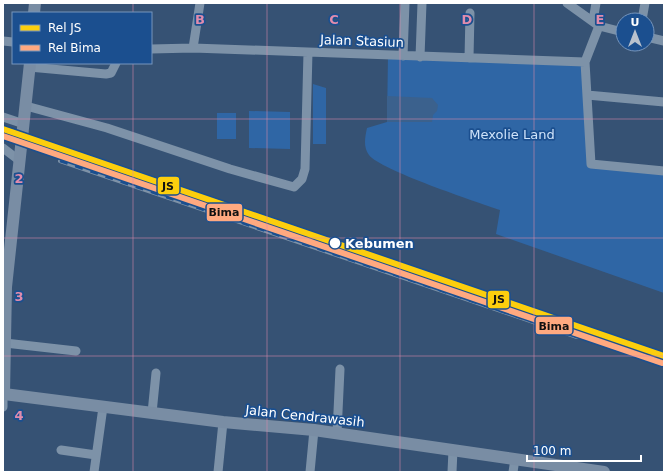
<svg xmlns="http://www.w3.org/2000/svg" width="667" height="475" viewBox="0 0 667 475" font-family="'DejaVu Sans',sans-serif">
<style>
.green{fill:#2f66a5}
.water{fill:#3b618d}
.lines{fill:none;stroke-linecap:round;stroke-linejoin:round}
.minor{stroke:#7d92a8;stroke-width:9}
.secondary{stroke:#798da4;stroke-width:12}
.rail-casing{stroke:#7e92a7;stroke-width:4}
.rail{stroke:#1b4f8f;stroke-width:2.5;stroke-dasharray:8;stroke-linecap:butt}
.rail-1-casing{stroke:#1b4f8f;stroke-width:9}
.rail-2-casing{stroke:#1b4f8f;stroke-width:9}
.rail-1{stroke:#fcce0d;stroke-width:6}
.rail-2{stroke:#ffa980;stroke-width:6}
.grid{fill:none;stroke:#e08cad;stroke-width:1;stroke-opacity:0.55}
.stop-dot{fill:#fff;stroke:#1b4f8f;stroke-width:1.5}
.labels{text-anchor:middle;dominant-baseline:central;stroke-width:3.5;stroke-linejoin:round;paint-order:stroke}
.street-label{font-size:13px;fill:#fff;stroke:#1b4f8f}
.park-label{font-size:13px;fill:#cfe3fa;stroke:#1b4f8f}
.stop-label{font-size:13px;font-weight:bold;fill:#fff;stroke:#1b4f8f;text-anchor:start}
.grid-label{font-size:13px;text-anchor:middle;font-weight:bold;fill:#e08cad;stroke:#1b4f8f;stroke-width:3.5;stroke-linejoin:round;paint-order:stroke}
.line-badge{stroke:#1b4f8f;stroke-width:1.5}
.pale-badge-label{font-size:11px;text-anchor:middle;font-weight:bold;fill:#111}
</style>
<rect width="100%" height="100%" fill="#365274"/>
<path class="green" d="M 388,55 L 585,62 L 588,167 L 664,173 L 664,293 L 496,234 L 500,210 C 477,202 380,170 369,155 C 363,147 365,137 367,128 L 387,122 Z
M 313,84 L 326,88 L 326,144 L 313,144 Z
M 249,111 L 290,112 L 290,149 L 249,148 Z
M 217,113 L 236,113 L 236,139 L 217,139 Z"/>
<path class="water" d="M 387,96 L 432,98 L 438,105 L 437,111 L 433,115 L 432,122 L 387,122 Z"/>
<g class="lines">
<path class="minor" d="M 567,3 L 599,26 L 623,32
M 642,20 L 645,3
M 593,21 L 596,3
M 647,37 L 664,41
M 3,41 L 13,42
M 193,48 L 308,52
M 151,49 L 193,48 L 200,3
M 403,56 L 405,3
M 420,57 L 422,3
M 469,58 L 470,13
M 585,62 L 599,26
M 29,67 L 106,74 L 111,73 L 116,63
M 587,95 L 664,102
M 26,106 L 107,128 L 230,169 L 294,187 L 302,179 L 305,169 L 308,52 L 585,62 L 591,164 L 664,171
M 3,117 L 24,124
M 3,148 L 20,161
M 5,343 L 76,351
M 3,394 L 3,407
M 152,413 L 156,373
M 337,433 L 340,369
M 61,450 L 96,455
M 94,472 L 103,407
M 218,472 L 223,422
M 310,472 L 314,430
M 452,472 L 453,450
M 513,472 L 515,459"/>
<path class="secondary" d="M 34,13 L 35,3
M 30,63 L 6,287 L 4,394 L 223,422 L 314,430 L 604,472"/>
<g class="rail-casing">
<path id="rail" d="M 60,161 L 577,337"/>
</g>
<use href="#rail" class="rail"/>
<g class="rail-1-casing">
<path id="rail-1" d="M 3,129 L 664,356"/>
</g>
<g class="rail-2-casing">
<path id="rail-2" d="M 3,136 L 662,363"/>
</g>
<use href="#rail-1" class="rail-1"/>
<use href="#rail-2" class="rail-2"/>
</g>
<path class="grid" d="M 133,3 L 133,13M 267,3 L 267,472M 400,3 L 400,472M 534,3 L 534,472M 133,63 L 133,472M 3,119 L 664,119M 3,238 L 664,238M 3,356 L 664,356"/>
<circle class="stop-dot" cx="335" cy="243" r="6"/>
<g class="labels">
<g class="street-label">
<text transform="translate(362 41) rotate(2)">Jalan Stasiun</text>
<text transform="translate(305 416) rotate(6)">Jalan Cendrawasih</text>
</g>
<g class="park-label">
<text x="512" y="134">Mexolie Land</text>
</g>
<g class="stop-label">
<text x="345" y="243">Kebumen</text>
</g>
</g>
<g class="grid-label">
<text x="200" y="24">B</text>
<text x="334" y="24">C</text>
<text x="467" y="24">D</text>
<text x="600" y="24">E</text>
<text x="19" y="183">2</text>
<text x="19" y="301">3</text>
<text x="19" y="420">4</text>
</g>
<g class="line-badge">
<rect x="157" y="176" width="23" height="19" rx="4" fill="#fcce0d"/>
<rect x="206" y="203" width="37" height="19" rx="4" fill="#ffa980"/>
<rect x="487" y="290" width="23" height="19" rx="4" fill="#fcce0d"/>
<rect x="535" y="316" width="38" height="19" rx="4" fill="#ffa980"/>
</g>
<g class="pale-badge-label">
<text x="168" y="190">JS</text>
<text x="224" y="216">Bima</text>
<text x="499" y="303">JS</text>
<text x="554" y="330">Bima</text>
</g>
<rect width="667" height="475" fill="none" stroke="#ffffff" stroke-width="8"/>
<rect x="12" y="12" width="140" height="52" fill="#1b4f8f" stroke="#7695bc"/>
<rect x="20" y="25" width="20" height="6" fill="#fcce0d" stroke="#7695bc"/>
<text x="48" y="32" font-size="12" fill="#ffffff">Rel JS</text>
<rect x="20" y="45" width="20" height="6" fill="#ffa980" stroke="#7695bc"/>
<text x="48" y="52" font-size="12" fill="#ffffff">Rel Bima</text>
<g transform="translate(635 32)"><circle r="19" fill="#1b4f8f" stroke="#7695bc"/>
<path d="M0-3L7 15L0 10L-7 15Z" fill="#b9c2ce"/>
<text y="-6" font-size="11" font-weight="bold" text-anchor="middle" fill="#ffffff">U</text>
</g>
<path d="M527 455v6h114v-6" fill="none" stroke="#ffffff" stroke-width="2"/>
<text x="533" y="455" font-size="12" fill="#ffffff" stroke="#1b4f8f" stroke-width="3" paint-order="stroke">100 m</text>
</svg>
